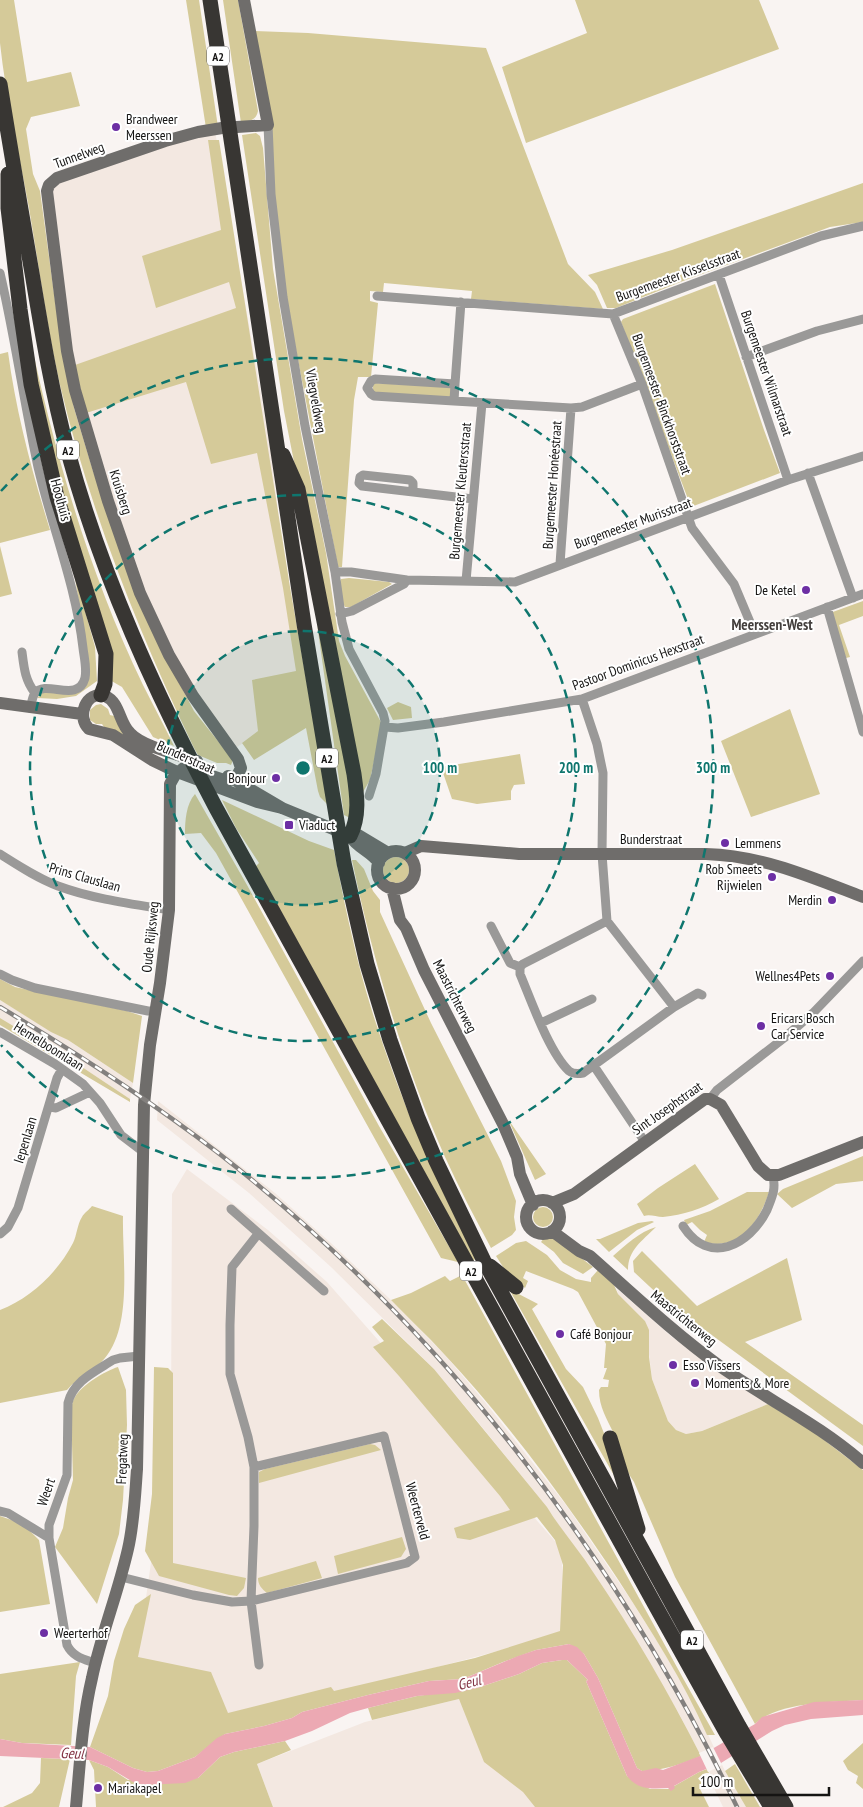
<svg xmlns="http://www.w3.org/2000/svg" width="863" height="1807" viewBox="0 0 863 1807" font-family="'PT Sans Narrow',sans-serif">
<style>
.built{fill:#f3e8e1}
.green{fill:#d5ca99}
.water{fill:#eca9b3}
.pier{fill:#f9f4f2}
.lines{fill:none;stroke-linecap:round;stroke-linejoin:round}
.street{stroke:#9a9998;stroke-width:9}
.secondary{stroke:#6f6d6b;stroke-width:12}
.highway{stroke:#383633;stroke-width:15}
.rail-casing{stroke:#83807e;stroke-width:4.5}
.rail{stroke:#fff;stroke-width:2.5;stroke-dasharray:8;stroke-linecap:butt}
.ring{fill:none;stroke:#0f766e;stroke-width:2.5;stroke-dasharray:9 6}
.poi-dot{fill:#6d2fa4;stroke:#fff;stroke-width:2}
.labels{text-anchor:middle;dominant-baseline:central;stroke-width:4;stroke-linejoin:round;paint-order:stroke}
.shield{fill:#fff;stroke:#5b5a5a;stroke-width:1}
.shield-label{font-size:12px;font-weight:bold;fill:#151413}
.poi-label{font-size:14px;fill:#151413;stroke:#fff;text-anchor:start}
.street-label{font-size:14px;fill:#151413;stroke:#fff}
.neighbourhood-label{font-size:15px;font-weight:bold;fill:#433f3d;stroke:#fff}
.water-label{font-size:15px;font-style:italic;fill:#833445;stroke:#fff}
.centre{fill:#0f766e;stroke:#fff;stroke-width:2.5}
.ring-label{font-size:15px;text-anchor:middle;font-weight:bold;fill:#0f766e;stroke:#fff;stroke-width:4;stroke-linejoin:round;paint-order:stroke}
</style>
<rect width="100%" height="100%" fill="#f9f4f2"/>
<path class="built" d="M 215,131 L 270,445 L 282,545 L 303,675 L 272,724 L 237,747 L 191,686 L 144,591 L 111,499 L 71,354 L 52,196 L 54,185 L 63,177 Z
M 0,1000 L 51,1031 L 68,1040 L 133,1083 L 130,1099 L 82,1067 L 0,1018 Z
M 158,1101 L 275,1193 L 332,1244 L 391,1300 L 444,1354 L 485,1402 L 566,1505 L 631,1600 L 659,1644 L 692,1700 L 725,1771 L 746,1807 L 723,1807 L 712,1784 L 712,1777 L 677,1710 L 547,1507 L 478,1422 L 434,1369 L 331,1267 L 249,1193 L 157,1120 Z
M 187,1169 L 268,1230 L 327,1282 L 561,1548 L 566,1633 L 302,1703 L 226,1716 L 137,1661 L 171,1422 L 172,1194 Z
M 617,1289 L 672,1337 L 768,1404 L 702,1431 L 686,1434 L 676,1430 L 668,1421 L 652,1379 L 645,1321 L 618,1294 Z
M 459,1699 L 537,1807 L 273,1807 L 257,1764 L 365,1722 Z"/>
<path class="green" d="M 0,0 L 14,0 L 27,82 L 71,72 L 80,106 L 31,117 L 26,129 L 33,174 L 40,191 L 56,308 L 74,408 L 93,471 L 108,514 L 167,660 L 194,711 L 233,760 L 231,765 L 226,763 L 217,763 L 198,755 L 194,748 C 138,631 90,511 60,385 C 47,327 39,267 29,208 C 19,153 6,99 0,43 C 0,29 0,14 0,0 Z
M 186,0 L 199,0 L 218,127 L 206,128 Z
M 223,0 L 238,0 L 258,111 C 256,121 249,121 241,123 Z
M 575,0 L 759,0 L 779,49 L 526,143 L 502,67 L 587,33 Z
M 255,31 L 308,33 L 486,48 L 568,264 L 595,292 L 603,309 L 471,299 L 472,291 L 384,283 L 383,292 L 370,291 L 370,301 L 378,303 L 371,377 L 358,377 L 354,400 L 342,567 L 338,567 L 287,303 Z
M 256,133 L 260,136 L 263,148 L 273,269 L 302,439 L 326,553 L 339,641 L 345,656 L 382,724 L 370,780 L 360,797 L 284,411 L 242,135 Z
M 208,140 L 219,140 L 290,587 L 328,805 L 320,797 L 318,791 L 306,728 L 254,760 L 242,743 L 258,731 L 252,680 L 296,671 L 283,588 L 257,453 L 211,464 L 186,382 L 86,413 L 75,365 L 236,308 L 229,282 L 156,308 L 142,256 L 221,230 Z
M 863,183 L 863,222 L 830,227 L 683,281 L 616,308 L 607,308 L 597,285 L 588,275 L 672,250 Z
M 715,284 L 764,430 L 780,473 L 691,507 L 621,322 L 623,319 Z
M 27,324 C 53,448 88,571 143,685 C 153,705 164,725 174,746 L 153,737 L 122,687 L 108,679 L 47,433 Z
M 8,352 C 16,412 32,472 50,530 L 0,543 L 0,354 Z
M 373,383 L 451,387 L 451,397 L 373,393 Z
M 0,546 L 12,594 L 0,597 Z
M 74,571 L 95,647 L 97,681 L 76,696 L 57,699 L 37,698 L 42,693 L 83,688 L 82,624 Z
M 349,578 L 389,582 L 392,584 L 351,607 L 345,607 C 341,599 337,587 341,579 Z
M 863,601 L 863,616 L 839,625 L 850,657 L 846,658 L 830,613 Z
M 317,624 L 352,782 L 352,819 L 344,815 Z
M 398,702 L 411,707 L 412,718 L 393,720 L 387,708 Z
M 101,704 L 108,709 L 110,715 L 114,716 L 129,738 L 104,727 L 102,724 L 96,724 L 90,720 L 90,710 L 96,705 Z
M 790,709 L 820,794 L 751,817 L 721,741 Z
M 520,754 L 525,784 L 514,785 L 511,791 L 511,800 L 477,804 L 452,799 L 441,767 Z
M 195,794 L 247,885 L 379,1126 L 458,1262 L 441,1258 L 216,853 L 201,833 L 185,834 C 185,821 186,804 195,794 Z
M 222,800 L 309,841 L 334,850 C 343,897 353,945 366,991 C 393,1084 432,1173 476,1259 L 473,1260 L 256,866 L 259,863 L 236,828 Z
M383 870a13 13 0 1 1 26 0a13 13 0 1 1-26 0Z
M 352,860 L 356,860 L 364,869 L 373,891 L 380,900 L 380,912 L 431,1023 L 501,1161 L 516,1201 L 514,1217 L 516,1230 L 512,1235 L 491,1248 C 475,1218 459,1188 445,1157 C 403,1062 373,961 352,860 Z
M 0,979 L 15,987 L 127,1011 L 142,1016 L 133,1083 L 68,1040 L 51,1032 L 0,1000 Z
M 0,1018 L 82,1067 L 130,1099 L 130,1102 L 0,1025 Z
M 508,1119 L 546,1174 L 535,1180 Z
M 863,1156 L 863,1181 L 836,1184 L 792,1208 L 777,1194 L 783,1189 Z
M 695,1164 L 719,1199 C 702,1209 683,1215 663,1217 C 656,1217 650,1214 644,1216 L 637,1204 L 658,1188 Z
M 747,1192 L 769,1192 C 760,1221 739,1252 704,1242 L 707,1235 L 700,1230 L 692,1222 L 686,1225 L 684,1220 L 710,1211 Z
M 92,1206 L 123,1216 C 122,1258 133,1324 105,1358 C 95,1371 78,1376 67,1390 L 0,1403 L 0,1310 C 31,1298 58,1272 73,1243 C 77,1235 77,1225 82,1217 C 84,1213 89,1210 92,1206 Z
M533 1217a10 10 0 1 1 20 0a10 10 0 1 1-20 0Z
M 652,1221 L 654,1222 L 637,1230 L 609,1252 L 596,1239 L 600,1239 L 638,1223 Z
M 656,1227 C 642,1241 628,1250 628,1270 L 613,1256 C 626,1245 639,1232 656,1227 Z
M 544,1238 L 554,1238 L 559,1241 L 593,1267 L 583,1274 L 563,1263 L 554,1252 L 541,1242 Z
M 526,1241 L 547,1255 L 560,1270 L 576,1279 L 591,1282 L 591,1278 L 598,1270 L 614,1285 L 618,1294 L 645,1321 L 649,1330 L 649,1357 L 652,1379 L 668,1421 L 676,1430 L 686,1434 L 702,1431 L 768,1404 L 815,1433 L 863,1470 L 863,1700 C 834,1702 777,1702 755,1724 L 675,1577 L 634,1482 C 623,1467 621,1451 614,1434 C 607,1419 599,1407 599,1390 L 601,1387 L 608,1387 L 609,1380 L 603,1379 L 607,1368 L 604,1368 L 606,1344 L 578,1292 L 573,1289 L 526,1271 L 523,1278 L 528,1281 L 525,1288 L 505,1270 L 496,1256 L 516,1243 Z
M 642,1251 L 697,1306 L 787,1258 L 802,1320 L 745,1342 L 863,1425 L 863,1446 L 664,1300 L 634,1272 L 633,1261 Z
M 462,1275 L 684,1680 L 715,1735 L 707,1735 C 683,1680 651,1631 619,1581 C 568,1504 507,1421 444,1354 C 427,1335 408,1318 391,1300 L 411,1293 L 445,1276 L 450,1281 Z
M 509,1289 L 538,1304 L 532,1309 L 566,1369 L 583,1387 L 598,1418 L 607,1441 L 616,1479 Z
M 382,1319 L 434,1369 L 547,1507 C 561,1530 579,1550 593,1572 C 633,1631 669,1693 701,1756 C 682,1764 662,1771 642,1771 L 637,1768 L 598,1678 L 584,1654 L 569,1644 L 536,1650 L 503,1662 L 463,1679 L 429,1681 L 368,1695 L 302,1712 L 292,1718 L 264,1726 L 225,1734 L 195,1757 L 158,1771 L 147,1772 L 133,1768 L 90,1747 L 108,1696 L 114,1661 L 124,1629 L 135,1605 L 151,1594 L 138,1657 L 211,1672 L 228,1713 L 331,1687 L 334,1691 L 475,1658 L 560,1631 L 563,1565 L 555,1540 L 537,1517 L 470,1540 L 457,1538 L 454,1528 L 510,1510 L 500,1496 L 399,1376 L 373,1347 L 384,1341 L 372,1327 Z
M 118,1367 L 126,1390 L 127,1425 L 123,1500 L 119,1534 L 97,1604 L 55,1547 L 63,1528 L 68,1498 L 73,1480 L 71,1408 C 72,1404 73,1400 75,1397 C 82,1385 105,1371 118,1367 Z
M 154,1367 L 168,1368 L 173,1373 L 173,1563 L 246,1578 L 244,1588 L 237,1596 L 229,1595 L 159,1576 L 145,1551 L 152,1494 Z
M 370,1444 L 375,1445 L 381,1450 L 259,1483 L 259,1472 L 265,1469 Z
M 0,1516 L 17,1522 L 29,1530 L 39,1540 L 50,1604 L 0,1612 Z
M 402,1537 L 406,1549 L 401,1557 L 338,1574 L 334,1556 Z
M 316,1561 L 322,1578 L 267,1593 C 262,1589 258,1585 258,1578 Z
M 562,1660 L 567,1660 L 588,1680 L 586,1681 L 627,1776 L 650,1789 L 669,1789 L 699,1772 L 707,1769 L 709,1773 L 706,1773 L 703,1774 L 700,1789 L 709,1807 L 535,1807 L 523,1792 L 484,1762 L 459,1699 L 372,1720 L 368,1708 L 417,1696 L 477,1688 L 519,1674 L 542,1663 Z
M 80,1662 L 76,1676 L 71,1745 L 22,1743 L 0,1739 L 0,1674 Z
M 285,1741 L 291,1750 L 257,1764 L 273,1807 L 96,1807 L 94,1770 L 89,1760 L 108,1767 L 128,1780 L 198,1778 L 220,1757 L 234,1752 Z
M 863,1743 L 863,1789 L 856,1783 L 858,1776 L 848,1770 L 843,1761 Z
M 41,1758 L 70,1759 L 59,1807 L 3,1807 L 32,1793 L 40,1783 Z
M 735,1764 L 760,1807 L 746,1807 L 725,1771 Z"/>
<path class="water" d="M 569,1644 L 577,1647 L 584,1654 L 598,1678 L 637,1768 L 642,1771 L 656,1768 L 663,1770 L 700,1756 L 755,1724 L 762,1717 L 814,1702 L 863,1700 L 863,1715 L 811,1719 L 785,1725 L 772,1731 L 721,1763 L 699,1772 L 674,1786 L 675,1788 L 671,1791 L 668,1788 C 651,1789 638,1790 627,1776 L 586,1681 L 588,1680 L 567,1660 L 562,1660 L 542,1663 L 519,1674 L 477,1688 L 455,1693 L 417,1696 L 368,1708 L 350,1713 L 312,1731 L 285,1741 L 234,1752 L 220,1757 L 198,1778 L 185,1783 L 145,1785 L 133,1782 L 108,1767 L 89,1760 L 0,1756 L 0,1739 L 22,1743 L 90,1747 L 133,1768 L 147,1772 L 158,1771 L 195,1757 L 217,1738 L 225,1734 L 264,1726 L 292,1718 L 302,1712 L 368,1695 L 429,1681 L 463,1679 L 518,1656 L 536,1650 Z"/>
<path class="pier" d="M 713,1747 L 722,1765 L 708,1772 L 699,1753 Z"/>
<g class="lines">
<path class="street" d="M 268,125 L 271,194 L 283,297 L 305,426 L 335,572 L 342,622 L 349,649 L 383,713 L 385,721 L 376,774 L 369,796
M 0,273 C 15,337 24,403 38,467 C 52,527 76,586 83,648 C 84,657 87,668 85,678 C 78,704 46,679 35,693 C 32,697 32,703 30,708
M 719,275 L 788,480
M 377,296 L 613,314 L 821,236 L 863,226
M 613,314 L 642,384 L 692,528 L 734,584 L 755,634
M 746,357 L 817,331 L 863,319
M 375,379 L 455,384 L 454,401 L 374,396 L 371,394 L 367,388 L 371,381 Z
M 455,384 L 461,302
M 454,401 L 571,408 L 582,407 L 642,384
M 808,473 L 853,598
M 413,492 L 413,483 L 410,480 L 363,475 L 360,477 L 359,483 L 362,486 L 473,499
M 560,564 L 571,408
M 335,572 L 351,572 L 407,580 L 515,582 L 788,480 L 863,456
M 466,581 L 482,403
M 827,607 L 863,732
M 340,614 L 352,611 L 404,584 L 407,580
M 22,652 C 24,668 25,680 35,693
M 582,699 L 597,744 L 603,773 L 602,854 L 607,921 L 674,1007
M 385,727 L 398,728 L 444,722 L 582,699 L 863,594
M 0,854 C 19,866 37,878 58,886 C 93,899 132,904 169,910
M 607,921 L 523,964 L 520,967 L 520,974 C 531,1000 549,1052 569,1071 C 573,1074 578,1074 583,1073 L 674,1007 L 698,993 L 702,995
M 491,926 L 510,963 L 520,967
M 0,974 L 12,980 L 35,988 L 148,1011 L 155,1011
M 541,1023 L 592,999
M 0,1032 L 55,1064 L 83,1084 L 100,1103 L 121,1135 L 142,1151
M 594,1066 L 645,1142
M 710,1099 L 717,1090 L 784,1038 L 813,1013 L 863,961
M 50,1107 L 56,1108 L 90,1092
M 231,1209 L 324,1291
M 683,1226 C 709,1266 749,1246 767,1210 C 772,1197 776,1190 773,1176
M 0,1234 L 8,1227 L 18,1208 L 57,1078 L 62,1069
M 258,1234 L 232,1267 L 230,1325 L 230,1374 L 248,1437 L 254,1467 L 254,1526 L 251,1601 L 259,1665
M 0,1511 L 8,1513 L 49,1538
M 121,1577 L 193,1595 L 232,1602 L 251,1601 L 407,1563 L 415,1557 L 384,1436 L 254,1467
M 95,1663 C 83,1659 73,1657 67,1645 L 49,1538 L 49,1525 L 67,1475 L 68,1403 C 73,1381 96,1371 113,1360 L 120,1358 L 139,1356"/>
<path class="secondary" d="M 0,703 L 82,714
M 197,761 C 178,754 143,747 130,733 C 119,723 120,702 105,696 C 86,690 76,717 89,729 L 113,735 L 152,760 L 177,772 L 257,802 L 282,808 L 350,836 L 358,835 L 388,853
M 228,776 L 282,808
M 350,836 C 357,848 371,851 379,863
M377 870a19 19 0 1 1 38 0a19 19 0 1 1-38 0Z
M 405,853 L 421,846 L 519,854 L 706,854 C 764,856 811,877 863,897
M 392,888 L 400,920 L 406,928 L 424,970 L 503,1124 L 517,1157 L 520,1174 L 533,1205
M526 1217a17 17 0 1 1 34 0a17 17 0 1 1-34 0Z
M 552,1203 L 574,1194 L 705,1099 L 710,1099 L 721,1105 L 758,1166 L 768,1175 L 779,1175 L 863,1142
M 552,1231 L 579,1251 L 590,1256 C 633,1294 674,1333 721,1367 C 768,1400 820,1425 863,1463
M 76,1807 C 80,1764 82,1720 92,1678 C 101,1635 118,1593 128,1549 C 134,1523 135,1496 137,1469 L 144,1105 L 150,1045 L 160,983 L 169,910 L 170,784 L 175,775 L 185,767 L 221,779 L 235,780 L 241,768 L 238,759 L 193,696 L 169,655 L 140,593 L 108,501 L 75,390 L 67,351 L 47,191 L 49,185 L 57,178 L 165,141 L 198,132 L 222,128 L 268,125 L 244,0"/>
<path class="highway" d="M 210,0 L 304,624 L 344,863 L 367,964 L 390,1040 L 418,1118 L 436,1161 L 484,1261 L 739,1726 L 786,1807
M 0,84 C 10,147 21,210 32,273 C 42,333 52,393 68,452 C 102,577 156,694 216,808 L 654,1603 L 727,1734 L 771,1807
M 8,174 L 8,208 L 20,309 L 31,384 L 57,497 L 106,654 L 105,684 L 101,695
M 283,455 L 298,489 L 354,774 C 357,795 360,816 350,836
M 490,1266 L 516,1287
M 610,1438 L 638,1529"/>
<g class="rail-casing">
<path id="rail" d="M 0,1007 C 75,1052 148,1099 217,1152 C 440,1325 615,1553 737,1807"/>
</g>
<use href="#rail" class="rail"/>
</g>
<circle cx="303" cy="768" r="137" fill="#0f766e" fill-opacity=".12"/>
<g class="ring">
<circle cx="303" cy="768" r="137"/>
<circle cx="303" cy="768" r="273"/>
<path d="M1 491A410 410 0 1 1 1 1045"/>
</g>
<g class="poi-dot">
<circle cx="116" cy="127" r="5"/>
<circle cx="806" cy="590" r="5"/>
<circle cx="276" cy="778" r="5"/>
<rect x="284" y="820" width="10" height="10" rx="2.5"/>
<circle cx="725" cy="843" r="5"/>
<circle cx="772" cy="877" r="5"/>
<circle cx="832" cy="900" r="5"/>
<circle cx="830" cy="976" r="5"/>
<circle cx="761" cy="1026" r="5"/>
<circle cx="560" cy="1334" r="5"/>
<circle cx="673" cy="1365" r="5"/>
<circle cx="695" cy="1383" r="5"/>
<circle cx="44" cy="1633" r="5"/>
<circle cx="98" cy="1788" r="5"/>
</g>
<g class="labels">
<g class="shield">
<rect x="207" y="46.5" width="22" height="19" rx="4"/>
<rect x="57" y="440.5" width="22" height="19" rx="4"/>
<rect x="316" y="748.5" width="22" height="19" rx="4"/>
<rect x="460" y="1261.5" width="22" height="19" rx="4"/>
<rect x="681" y="1630.5" width="22" height="19" rx="4"/>
</g>
<g class="shield-label">
<text x="218" y="56">A2</text>
<text x="68" y="450">A2</text>
<text x="327" y="758">A2</text>
<text x="471" y="1271">A2</text>
<text x="692" y="1640">A2</text>
</g>
<g class="poi-label">
<text x="126" y="119">Brandweer<tspan x="126" dy="16">Meerssen</tspan></text>
<text x="796" y="590" text-anchor="end">De Ketel</text>
<text x="266" y="778" text-anchor="end">Bonjour</text>
<text x="299" y="825">Viaduct</text>
<text x="735" y="843">Lemmens</text>
<text x="762" y="869" text-anchor="end">Rob Smeets<tspan x="762" dy="16">Rijwielen</tspan></text>
<text x="822" y="900" text-anchor="end">Merdin</text>
<text x="820" y="976" text-anchor="end">Wellnes4Pets</text>
<text x="771" y="1018">Ericars Bosch<tspan x="771" dy="16">Car Service</tspan></text>
<text x="570" y="1334">Café Bonjour</text>
<text x="683" y="1365">Esso Vissers</text>
<text x="705" y="1383">Moments &amp; More</text>
<text x="54" y="1633">Weerterhof</text>
<text x="108" y="1788">Mariakapel</text>
</g>
<g class="street-label">
<text transform="translate(79 155) rotate(-20)">Tunnelweg</text>
<text transform="translate(678 275) rotate(-20)">Burgemeester Kisselsstraat</text>
<text transform="translate(767 373) rotate(71)">Burgemeester Wilmarstraat</text>
<text transform="translate(316 401) rotate(80)">Vliegveldweg</text>
<text transform="translate(662 404) rotate(70)">Burgemeester Binckhorststraat</text>
<text transform="translate(552 485) rotate(-86)">Burgemeester Honéestraat</text>
<text transform="translate(460 491) rotate(-85)">Burgemeester Kleutersstraat</text>
<text transform="translate(121 492) rotate(72)">Kruisberg</text>
<text transform="translate(61 500) rotate(75)">Hoolhuis</text>
<text transform="translate(633 523) rotate(-20)">Burgemeester Murisstraat</text>
<text transform="translate(638 662) rotate(-20)">Pastoor Dominicus Hexstraat</text>
<text transform="translate(186 757) rotate(24)">Bunderstraat</text>
<text x="651" y="839">Bunderstraat</text>
<text transform="translate(85 877) rotate(16)">Prins Clauslaan</text>
<text transform="translate(150 937) rotate(-84)">Oude Rijksweg</text>
<text transform="translate(455 996) rotate(63)">Maastrichterweg</text>
<text transform="translate(49 1046) rotate(32)">Hemelboomlaan</text>
<text transform="translate(667 1108) rotate(-35)">Sint Josephstraat</text>
<text transform="translate(25 1140) rotate(-73)">Iepenlaan</text>
<text transform="translate(684 1318) rotate(39)">Maastrichterweg</text>
<text transform="translate(122 1459) rotate(-88)">Fregatweg</text>
<text transform="translate(46 1492) rotate(-71)">Weert</text>
<text transform="translate(418 1511) rotate(75)">Weerterveld</text>
</g>
<g class="neighbourhood-label">
<text x="772" y="624">Meerssen-West</text>
</g>
<g class="water-label">
<text transform="translate(469 1682) rotate(-15)">Geul</text>
<text transform="translate(72 1753) rotate(2)">Geul</text>
</g>
</g>
<circle cx="303" cy="768" r="8" class="centre"/>
<g class="ring-label">
<text x="440" y="773">100 m</text>
<text x="576" y="773">200 m</text>
<text x="713" y="773">300 m</text>
</g>
<path d="M693 1787v8h136v-8" fill="none" stroke="#151413" stroke-width="2.5"/>
<text x="700" y="1787" font-size="15" fill="#151413" stroke="#ffffff" stroke-width="4" paint-order="stroke">100 m</text>
</svg>
